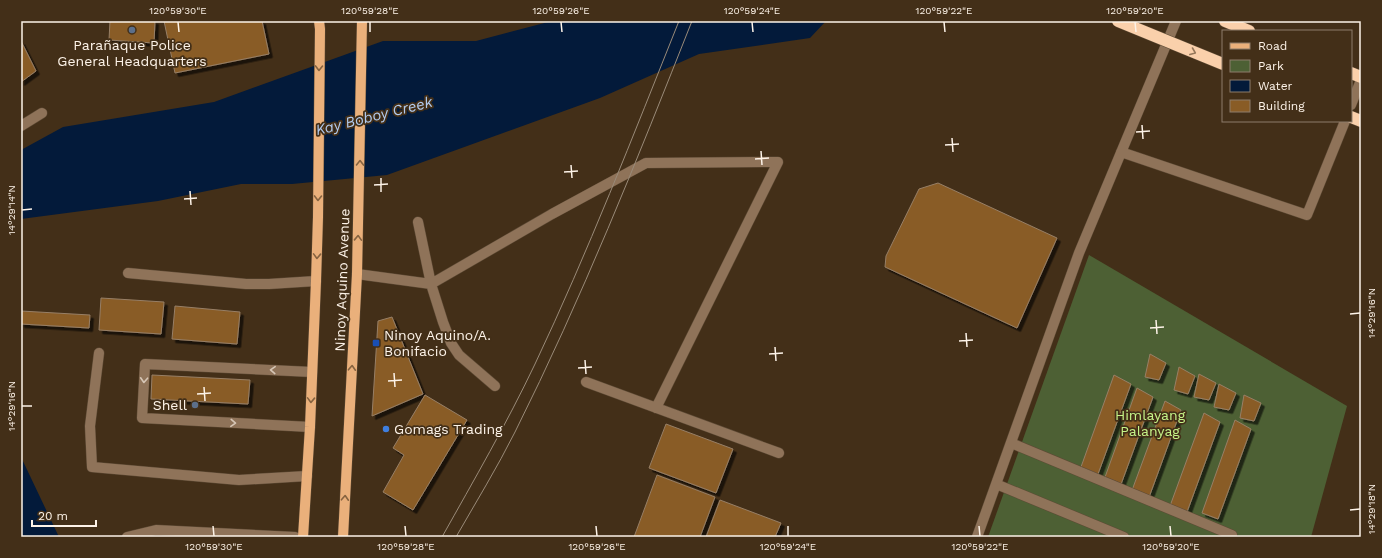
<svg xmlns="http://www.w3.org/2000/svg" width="1382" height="558" viewBox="0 0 1382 558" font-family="'Work Sans',sans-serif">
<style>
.green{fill:#4d6034}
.water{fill:#031a3a}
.building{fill:#895c26;stroke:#977f66;filter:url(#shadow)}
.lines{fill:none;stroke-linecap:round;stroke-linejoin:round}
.minor-casing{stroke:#5d4a35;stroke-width:11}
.major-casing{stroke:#5d4a35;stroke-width:11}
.highway-casing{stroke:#5d4a35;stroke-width:13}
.minor{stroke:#8f7359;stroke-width:10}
.major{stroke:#eab07b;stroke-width:10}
.highway{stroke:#fad0ab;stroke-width:12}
.tram{stroke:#9a8b79;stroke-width:1}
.highway-bridge-casing{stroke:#5d4a35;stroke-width:13;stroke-linecap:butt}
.highway-bridge{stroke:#fad0ab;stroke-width:12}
.oneway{stroke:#95775a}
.oneway2{stroke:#866340}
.oneway3{stroke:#d6c6b6}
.ticks{fill:none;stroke:#fdf3e8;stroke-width:1.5}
.service-dot{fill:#5c6f8a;stroke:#432f18;stroke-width:1.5}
.transit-dot{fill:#1a4fb4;stroke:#432f18;stroke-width:1.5}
.shop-dot{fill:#3f7fe0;stroke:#432f18;stroke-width:1.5}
.labels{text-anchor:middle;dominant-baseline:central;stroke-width:3.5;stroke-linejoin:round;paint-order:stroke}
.poi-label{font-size:14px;fill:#fdf3e8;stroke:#432f18;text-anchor:start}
.street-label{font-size:14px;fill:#fdf3e8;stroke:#432f18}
.park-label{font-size:14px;fill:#c6f489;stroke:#432f18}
.water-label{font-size:15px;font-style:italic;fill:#b2cbef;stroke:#432f18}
.neatline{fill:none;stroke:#fdf3e8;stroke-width:1.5}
.ticks-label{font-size:10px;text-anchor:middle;fill:#fdf3e8}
</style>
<defs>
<filter id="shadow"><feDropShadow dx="3.5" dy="3.5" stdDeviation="0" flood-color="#0009"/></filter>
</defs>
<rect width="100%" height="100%" fill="#432f18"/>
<path class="green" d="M 1089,255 L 1347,406 L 1311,537 L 988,537 Z"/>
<path class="water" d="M 552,21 L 826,21 L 810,38 L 699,54 L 600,98 L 387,175 L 292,184 L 241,184 L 158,201 L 21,219 L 21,150 L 63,127 L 214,102 L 383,41 L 476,41 Z
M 21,457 L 59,537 L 21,537 Z"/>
<path class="building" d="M 110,21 L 155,21 L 154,43 L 109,40 Z
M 164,21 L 262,21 L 269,54 L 175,73 Z
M 21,41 L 36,71 L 21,82 Z
M 938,183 L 1057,238 L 1017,328 L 885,267 L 886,256 L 919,189 Z
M 101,298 L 164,302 L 161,334 L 99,330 Z
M 175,306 L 240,312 L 237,344 L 172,339 Z
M 21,311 L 90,315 L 89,328 L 21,324 Z
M 392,317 L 423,394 L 372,416 L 378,321 Z
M 1150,354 L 1166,363 L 1159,380 L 1145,377 Z
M 1179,367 L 1195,376 L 1188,394 L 1174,390 Z
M 1199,374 L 1216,383 L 1209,400 L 1194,397 Z
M 152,375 L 250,380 L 248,404 L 151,399 Z
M 1114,375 L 1131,384 L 1098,474 L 1081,467 Z
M 1219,384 L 1236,393 L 1229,410 L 1214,407 Z
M 1137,388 L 1153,397 L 1120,487 L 1104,480 Z
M 425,395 L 467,420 L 413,510 L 383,492 L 404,455 L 393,448 Z
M 1244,395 L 1261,403 L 1254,421 L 1240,418 Z
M 1165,401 L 1181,410 L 1148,500 L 1131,493 Z
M 1204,413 L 1220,422 L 1187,512 L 1170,506 Z
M 1235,420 L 1251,429 L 1218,519 L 1202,513 Z
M 666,424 L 733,449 L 716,493 L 649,468 Z
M 657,475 L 715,497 L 700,537 L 634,537 Z
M 720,500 L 781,523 L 775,537 L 706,537 Z"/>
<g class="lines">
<g class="minor-casing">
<path id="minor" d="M 1351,105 L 1361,80
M 21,126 L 42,113
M 1121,152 L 1307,215 L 1345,121
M 418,222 L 431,284 L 443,322 L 451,343 L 459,355 L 495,386
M 128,273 L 246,284 L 269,284 L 316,281
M 357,274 L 431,284 L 552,214 L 646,163 L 778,162 L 656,408
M 99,353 L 90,426 L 92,467 L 239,480 L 307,476
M 586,382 L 779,453
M 310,427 L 142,418 L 145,364 L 312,372
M 1011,443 L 1232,535 L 1231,537
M 996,484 L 1124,537
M 127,537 L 156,530 L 295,537
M 977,537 L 1079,253 L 1176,21"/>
</g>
<g class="major-casing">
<path id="major" d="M 303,537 L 310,427 L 316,281 L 318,217 L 320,29 L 319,21
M 343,537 L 357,274 L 362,21"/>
</g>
<g class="highway-casing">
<path id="highway" d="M 1225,21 L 1249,31
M 1351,73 L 1361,77
M 1351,117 L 1361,121"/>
</g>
<use href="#minor" class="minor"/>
<use href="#major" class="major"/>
<use href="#highway" class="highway"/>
<path class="tram" d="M 442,537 C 474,480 507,423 535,364 C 588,252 633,136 679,21
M 456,537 C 476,502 497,468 515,432 C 582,298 637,160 692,21"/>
<g class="highway-bridge-casing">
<path id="highway-bridge" d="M 1118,21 L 1223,64"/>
</g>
<use href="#highway-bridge" class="highway-bridge"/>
</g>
<defs><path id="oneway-chevron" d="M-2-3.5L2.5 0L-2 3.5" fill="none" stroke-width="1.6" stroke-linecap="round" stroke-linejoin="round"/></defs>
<use class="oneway" href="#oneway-chevron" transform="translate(1193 52) rotate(22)"/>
<g class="oneway2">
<use href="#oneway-chevron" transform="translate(319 68) rotate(91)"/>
<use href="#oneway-chevron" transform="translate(360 163) rotate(-89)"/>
<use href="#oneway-chevron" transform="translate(318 198) rotate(91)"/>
<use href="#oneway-chevron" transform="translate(358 238) rotate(-88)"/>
<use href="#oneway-chevron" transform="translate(317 256) rotate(92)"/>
<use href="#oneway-chevron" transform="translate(352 368) rotate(-87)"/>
<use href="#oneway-chevron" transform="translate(311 400) rotate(92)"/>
<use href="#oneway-chevron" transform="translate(345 498) rotate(-87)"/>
</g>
<g class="oneway3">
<use href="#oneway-chevron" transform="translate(273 370) rotate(-177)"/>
<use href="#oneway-chevron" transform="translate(144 380) rotate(93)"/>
<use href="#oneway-chevron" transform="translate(233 423) rotate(3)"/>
</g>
<path class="ticks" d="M 178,22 L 179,32M 370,22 L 370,32M 561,22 L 562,32M 752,22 L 753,32M 944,22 L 945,32M 1135,22 L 1136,32M 1142,125 L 1143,139M 1136,132 L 1150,131M 952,138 L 953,152M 945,145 L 959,144M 761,151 L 762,165M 755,159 L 769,158M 571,165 L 572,178M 564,172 L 578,171M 381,178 L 381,192M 374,185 L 388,184M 190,191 L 191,205M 184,199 L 197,198M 22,210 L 32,209M 1350,314 L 1360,313M 1156,320 L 1157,334M 1150,328 L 1164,327M 966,333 L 967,347M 959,341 L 973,340M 775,347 L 776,361M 769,354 L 783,353M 585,360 L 586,374M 578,368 L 592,367M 394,373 L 395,387M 388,381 L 402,380M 204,387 L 205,401M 197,394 L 211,393M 22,406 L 32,406M 1350,510 L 1360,509M 213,526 L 214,536M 405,526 L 406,536M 596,526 L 597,536M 788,526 L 788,536M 979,526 L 980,536M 1170,526 L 1171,536"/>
<g class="service-dot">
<circle cx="132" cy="30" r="4"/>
<circle cx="195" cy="405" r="4"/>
</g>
<rect class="transit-dot" x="372" y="339" width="8" height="8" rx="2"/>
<circle class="shop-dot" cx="386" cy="429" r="4"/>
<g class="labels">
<g class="poi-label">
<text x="132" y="45" text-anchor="middle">Parañaque Police<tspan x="132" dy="16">General Headquarters</tspan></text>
<text x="384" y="335">Ninoy Aquino/A.<tspan x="384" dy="16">Bonifacio</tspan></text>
<text x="187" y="405" text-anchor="end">Shell</text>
<text x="394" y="429">Gomags Trading</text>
</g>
<g class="street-label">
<text transform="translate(342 280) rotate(-88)">Ninoy Aquino Avenue</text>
</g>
<g class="park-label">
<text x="1150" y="415">Himlayang<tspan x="1150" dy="16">Palanyag</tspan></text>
</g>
<g class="water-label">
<text transform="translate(374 116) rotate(-14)">Kay Boboy Creek</text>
</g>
</g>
<rect width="1382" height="558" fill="none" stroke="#432f18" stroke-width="44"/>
<rect x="1222" y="30" width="130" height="92" fill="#432f18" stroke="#8d7d6b"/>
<rect x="1230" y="43" width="20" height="6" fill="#eab07b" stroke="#8d7d6b"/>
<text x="1258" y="50" font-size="12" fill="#fdf3e8">Road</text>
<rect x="1230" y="60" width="20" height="12" fill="#4d6034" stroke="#8d7d6b"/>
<text x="1258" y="70" font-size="12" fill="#fdf3e8">Park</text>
<rect x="1230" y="80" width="20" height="12" fill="#031a3a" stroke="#8d7d6b"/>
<text x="1258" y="90" font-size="12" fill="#fdf3e8">Water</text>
<rect x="1230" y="100" width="20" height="12" fill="#895c26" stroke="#8d7d6b"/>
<text x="1258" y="110" font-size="12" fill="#fdf3e8">Building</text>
<path d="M32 520v6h64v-6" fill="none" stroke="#fdf3e8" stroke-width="2"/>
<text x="38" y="520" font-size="12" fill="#fdf3e8" stroke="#432f18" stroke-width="3" paint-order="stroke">20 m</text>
<rect x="22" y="22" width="1338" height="514" class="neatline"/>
<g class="ticks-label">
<text x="178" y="14">120°59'30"E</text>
<text x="370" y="14">120°59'28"E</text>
<text x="561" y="14">120°59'26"E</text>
<text x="752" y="14">120°59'24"E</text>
<text x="944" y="14">120°59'22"E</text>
<text x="1135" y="14">120°59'20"E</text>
<text transform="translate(11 210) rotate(-90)" y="4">14°29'14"N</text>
<text transform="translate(1371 313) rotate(-90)" y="4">14°29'16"N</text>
<text transform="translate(11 406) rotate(-90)" y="4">14°29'16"N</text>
<text transform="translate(1371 509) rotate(-90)" y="4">14°29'18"N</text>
<text x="214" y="550">120°59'30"E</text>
<text x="406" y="550">120°59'28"E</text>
<text x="597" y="550">120°59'26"E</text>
<text x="788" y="550">120°59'24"E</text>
<text x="980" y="550">120°59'22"E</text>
<text x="1171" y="550">120°59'20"E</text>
</g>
</svg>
